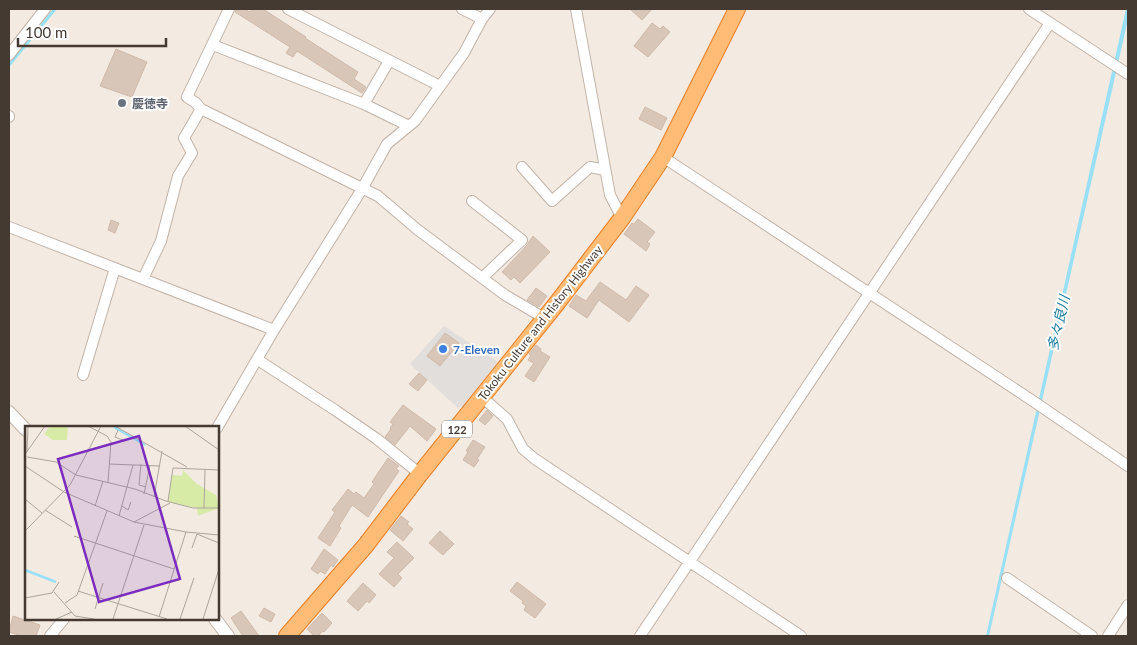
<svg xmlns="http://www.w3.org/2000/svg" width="1137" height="645" viewBox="0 0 1137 645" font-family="Lato,'Noto Sans JP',sans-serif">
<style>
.parking{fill:#e2dedb}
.water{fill:#97e0f6}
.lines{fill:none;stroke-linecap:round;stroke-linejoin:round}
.stream{stroke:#97e0f6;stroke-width:3}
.building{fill:#d8c6b9;stroke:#d0baa9}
.minor-casing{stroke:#c1b3a7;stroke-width:12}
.tertiary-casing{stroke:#c1b3a7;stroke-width:14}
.trunk-casing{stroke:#ea7e24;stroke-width:18}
.minor{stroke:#fff;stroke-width:10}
.tertiary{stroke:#fff;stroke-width:12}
.trunk{stroke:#ffbc77;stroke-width:16}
.worship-dot{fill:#6b7280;stroke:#fff;stroke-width:2}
.shop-dot{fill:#3f7fe0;stroke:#fff;stroke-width:2}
.labels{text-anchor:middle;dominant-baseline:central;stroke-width:4;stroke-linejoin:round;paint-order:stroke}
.shield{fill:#fff;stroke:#7c7570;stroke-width:1}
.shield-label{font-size:11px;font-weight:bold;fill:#443a32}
.worship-label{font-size:12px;font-weight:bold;fill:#5b616d;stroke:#fff;text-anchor:start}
.street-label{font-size:12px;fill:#443a32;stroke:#fff}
.shop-label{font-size:12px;font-weight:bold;fill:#366cbe;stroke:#fff;text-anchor:start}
.water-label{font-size:14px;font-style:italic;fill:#20809f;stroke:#fff}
.inset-river{fill:none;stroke:#97e0f6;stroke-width:2.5}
.inset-road{fill:none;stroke:#ada49c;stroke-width:1}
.view{fill:#7b2cbf;fill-opacity:0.15;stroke:#7b2cbf;stroke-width:2.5}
.inset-edge{fill:none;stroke:#443a32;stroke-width:2.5}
</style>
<rect width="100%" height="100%" fill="#f3eae2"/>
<path class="parking" d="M 444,326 L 498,362 L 463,406 L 458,408 L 410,364 Z"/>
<path class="water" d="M 1126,9 L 1128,9 L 1128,19 L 989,636 L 986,636 Z"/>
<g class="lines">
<path class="stream" d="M 9,65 L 55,9"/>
</g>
<path class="building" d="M 236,9 L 244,9 L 250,12 L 252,9 L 263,9 L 306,37 L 305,38 L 358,72 L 354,79 L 366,87 L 362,93 L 297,51 L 293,57 L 286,53 L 290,47 L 235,12 Z
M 630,9 L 652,9 L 642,20 Z
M 652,23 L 660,29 L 663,26 L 670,32 L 648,57 L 634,46 Z
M 116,49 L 147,62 L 132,97 L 100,86 Z
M 645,107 L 667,118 L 661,130 L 639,119 Z
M 638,219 L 655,232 L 647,242 L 650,244 L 646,251 L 624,234 L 632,223 L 634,224 Z
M 111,220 L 119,223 L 115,233 L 108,230 Z
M 533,236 L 550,252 L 520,283 L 514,277 L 511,280 L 502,272 L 527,245 Z
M 600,282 L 626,300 L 636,286 L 649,295 L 629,322 L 599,300 L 587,318 L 569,306 L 576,295 L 586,301 Z
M 536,288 L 547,296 L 539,307 L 527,300 Z
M 445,333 L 459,343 L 440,366 L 427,356 Z
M 536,345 L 541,349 L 540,351 L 550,357 L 534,382 L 525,376 L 534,363 L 528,360 L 531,355 L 529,354 Z
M 419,373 L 427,380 L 418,391 L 409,384 Z
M 403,405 L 436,429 L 427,441 L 410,426 L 395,445 L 385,437 L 391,429 L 390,428 L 393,424 L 390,422 Z
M 487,410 L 493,416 L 485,425 L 479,420 Z
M 473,440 L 485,447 L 477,459 L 479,460 L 474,467 L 463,460 L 468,452 L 466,451 Z
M 388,458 L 399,466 L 396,469 L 399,471 L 368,517 L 352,505 L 339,526 L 341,528 L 330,546 L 318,538 L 335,512 L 332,510 L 348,489 L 354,494 L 356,492 L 364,498 L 374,484 L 372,482 Z
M 401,516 L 409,522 L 407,524 L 413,529 L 403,541 L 390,530 Z
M 440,531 L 454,544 L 443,555 L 429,543 Z
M 397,542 L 414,558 L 398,574 L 402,578 L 394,587 L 379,574 L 394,558 L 387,552 Z
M 324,549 L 338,560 L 333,567 L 331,565 L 325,574 L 320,571 L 318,574 L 311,569 Z
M 517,582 L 546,604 L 535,618 L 524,610 L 526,606 L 522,603 L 523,601 L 510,591 Z
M 363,583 L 376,595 L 369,603 L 367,601 L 358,611 L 347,601 Z
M 264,608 L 275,614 L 271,622 L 259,616 Z
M 241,611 L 259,636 L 243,636 L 231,618 Z
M 322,613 L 332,623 L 324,632 L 323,631 L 318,636 L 314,636 L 307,629 Z
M 13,616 L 40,625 L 36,636 L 21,636 L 9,632 Z"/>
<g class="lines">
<g class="minor-casing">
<path id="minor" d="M 229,9 L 187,97 L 196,103 L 201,109 L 378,196 L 418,230 L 505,295 L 544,318
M 288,9 L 440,86
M 462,9 L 482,19
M 576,9 L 610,195 L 622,218
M 1029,9 L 1128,74
M 213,45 L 364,104 L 389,61
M 9,55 L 45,9
M 364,104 L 409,126
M 9,117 L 9,116
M 663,157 L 1033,401 L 1128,466
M 522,167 L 552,201 L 590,167 L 605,170
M 472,201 L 522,240 L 482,278
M 9,227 L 274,330
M 143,279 L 161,241 L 178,176 L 192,153 L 184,138 L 201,109
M 258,360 L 335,410 L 377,439 L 420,474
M 83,375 L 115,268
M 482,397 L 507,419 L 523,449 L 535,459 L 801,636
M 217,428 L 274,330 L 362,189 L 387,144 L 415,121 L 464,53 L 482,19 L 490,9
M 1007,578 L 1092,636
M 50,636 L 64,619
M 640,636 L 1050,23
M 1108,636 L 1128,605"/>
</g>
<g class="tertiary-casing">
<path id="tertiary" d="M 9,412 L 26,430
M 215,619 L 228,636"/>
</g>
<g class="trunk-casing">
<path id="trunk" d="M 287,636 L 366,545 L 420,474 L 557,303 L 622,218 L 663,157 L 737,9"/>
</g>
<use href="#minor" class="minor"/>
<use href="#tertiary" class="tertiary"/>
<use href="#trunk" class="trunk"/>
</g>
<circle class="worship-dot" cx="122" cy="103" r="5"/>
<circle class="shop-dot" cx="443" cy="349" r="5"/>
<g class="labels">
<rect class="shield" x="442" y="420.5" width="30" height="17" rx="4"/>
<g class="shield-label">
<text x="457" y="429">122</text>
</g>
<g class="worship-label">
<text x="132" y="103">慶徳寺</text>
</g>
<g class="street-label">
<text transform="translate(540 323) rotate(-52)">Tokoku Culture and History Highway</text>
</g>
<g class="shop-label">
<text x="453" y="349">7-Eleven</text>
</g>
<g class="water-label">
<text transform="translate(1058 323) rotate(-77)">多々良川</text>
</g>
</g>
<g transform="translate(25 426)">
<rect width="194" height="194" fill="#f3eae2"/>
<path d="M 25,0 L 43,1 L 42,14 L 28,14 L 19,8 ZM 158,44 L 172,58 L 191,69 L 194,82 L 173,90 L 172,82 L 143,76 L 147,49 L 157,50 Z" fill="#d8eba6"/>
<path class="inset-river" d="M 89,1 L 120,19M 0,144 L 31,156"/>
<path class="inset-road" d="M 63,0 L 82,10 L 86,16 L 83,56M 90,0 L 162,41M 160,0 L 194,24M 93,4 L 90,11 L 100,15M 2,26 L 3,0M 1,27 L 20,0M 2,31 L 31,36 L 51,49 L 110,63 L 141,75 L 168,82 L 194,82M 84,38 L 135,40M 116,38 L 114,59 L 121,61M 0,40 L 39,66 L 109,96 L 161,106 L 194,109M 119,68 L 125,39M 129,71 L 137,25M 0,73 L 17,87M 143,75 L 148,42 L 194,44M 70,80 L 78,55M 97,80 L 103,84 L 106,76M 179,82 L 180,44M 20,84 L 47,101M 94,90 L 108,39M 109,96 L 145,77M 0,105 L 45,59 L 76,0M 49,110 L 149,143M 167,122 L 172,108 L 194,117M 53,165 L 142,193M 29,166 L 50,190 L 69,193M 0,172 L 27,167 L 34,156M 40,177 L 52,169 L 82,85M 70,183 L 78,157M 134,191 L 161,106M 31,193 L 47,186M 88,193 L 119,99M 155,193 L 169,152M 178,193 L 194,143"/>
<path class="view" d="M 114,10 L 155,153 L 74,176 L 33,33 Z"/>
<rect width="194" height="194" class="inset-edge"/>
</g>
<rect width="1137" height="645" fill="none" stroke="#443a32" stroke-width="20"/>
<path d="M18 38v8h148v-8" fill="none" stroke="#443a32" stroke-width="2.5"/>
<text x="25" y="38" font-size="15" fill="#443a32" stroke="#ffffff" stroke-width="4" paint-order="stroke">100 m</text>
</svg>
